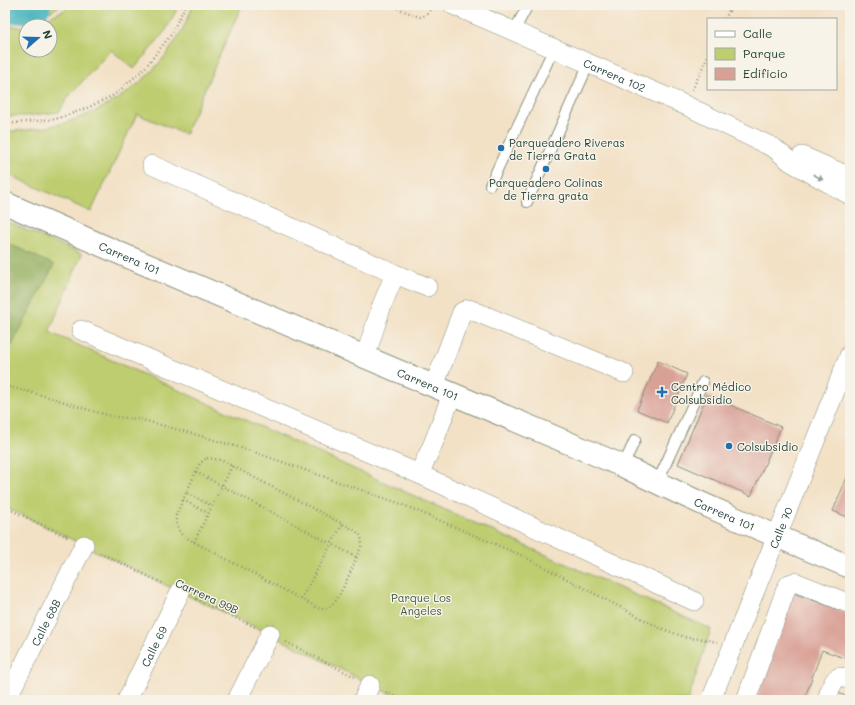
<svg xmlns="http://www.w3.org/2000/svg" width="855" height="705" viewBox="0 0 855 705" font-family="Mali,sans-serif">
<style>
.green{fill:#becd6f;stroke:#6e8552}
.forest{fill:#96b062;stroke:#5a764b}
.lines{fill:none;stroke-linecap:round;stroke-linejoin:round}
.river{stroke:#43b2bc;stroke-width:32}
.building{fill:#d9a096}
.lane-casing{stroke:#898f7d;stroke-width:12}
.street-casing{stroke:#898f7d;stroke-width:20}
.secondary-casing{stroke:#898f7d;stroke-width:24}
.path{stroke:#898f7d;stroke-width:2.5;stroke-dasharray:1 3;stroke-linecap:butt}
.lane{stroke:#fff;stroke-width:10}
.street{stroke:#fff;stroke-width:19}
.secondary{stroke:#fff;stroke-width:22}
.oneway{fill:#8f9e9a}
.poi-dot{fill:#1f6fb2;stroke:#f7f3e8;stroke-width:1.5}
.labels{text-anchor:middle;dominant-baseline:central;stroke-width:3;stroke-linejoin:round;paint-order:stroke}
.street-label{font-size:11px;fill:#1f3d34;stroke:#f7f3e8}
.poi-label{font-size:11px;fill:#1f3d34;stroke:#f7f3e8;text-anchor:start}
.park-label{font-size:11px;fill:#3f5a40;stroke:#f7f3e8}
</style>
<rect width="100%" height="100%" fill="#f7f3e8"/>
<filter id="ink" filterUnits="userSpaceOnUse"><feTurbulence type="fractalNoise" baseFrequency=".025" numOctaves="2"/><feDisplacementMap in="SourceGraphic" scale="8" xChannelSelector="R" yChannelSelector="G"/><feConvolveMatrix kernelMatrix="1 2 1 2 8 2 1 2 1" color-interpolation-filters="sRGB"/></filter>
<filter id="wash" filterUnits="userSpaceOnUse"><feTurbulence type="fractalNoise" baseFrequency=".012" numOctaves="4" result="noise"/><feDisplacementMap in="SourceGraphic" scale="16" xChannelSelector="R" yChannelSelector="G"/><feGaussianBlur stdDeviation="0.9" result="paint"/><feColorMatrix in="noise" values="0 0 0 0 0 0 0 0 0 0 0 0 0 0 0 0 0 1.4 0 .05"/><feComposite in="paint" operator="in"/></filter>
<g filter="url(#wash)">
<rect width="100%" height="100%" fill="#f3e1c6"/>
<path class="green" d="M 5,5 L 28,7 L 32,5 L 62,5 L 35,20 L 6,20 Z
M 71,5 L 179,5 L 166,30 L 134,69 L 111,50 L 69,96 L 59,112 L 27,116 L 5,116 L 5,25 L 26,28 L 26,50 L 50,50 L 50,26 L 30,26 L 64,10 Z
M 193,5 L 242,5 L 185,134 L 137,114 L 91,212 L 5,173 L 5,131 C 87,131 165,84 193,5 Z
M 5,221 L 82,254 L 49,332 L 711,629 L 688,700 L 402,700 L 270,634 L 180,592 L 5,507 Z"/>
<path class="forest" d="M 5,242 L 54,265 L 11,347 L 5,344 Z"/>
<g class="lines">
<path class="river" d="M 5,8 L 31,7 L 35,5"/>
</g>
<g id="blocks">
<path class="building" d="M 658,361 L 687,374 L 667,423 L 637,410 Z
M 707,395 L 781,427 L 751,496 L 678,464 Z
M 847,477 L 850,479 L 850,518 L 833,511 Z
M 793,593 L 850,614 L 850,660 L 822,650 L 804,700 L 756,700 Z
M 836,692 L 850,698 L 850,700 L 833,700 Z"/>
</g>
</g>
<g filter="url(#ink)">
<use href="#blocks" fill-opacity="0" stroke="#898f7d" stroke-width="1"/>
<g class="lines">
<g class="lane-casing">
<path id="lane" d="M 514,31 L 528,5
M 490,185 L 554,48
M 527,202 L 589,63
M 623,466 L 635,440
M 657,483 L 703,382"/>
</g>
<g class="street-casing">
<g id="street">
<path id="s1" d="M 453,5 L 685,105 L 774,148 L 791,162 L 850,195"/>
<path d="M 802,156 L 850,177"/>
<path d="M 152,165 L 395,274 L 382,305 L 365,357"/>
<path d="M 395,274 L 427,287"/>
<path d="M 81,330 L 419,474"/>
<path d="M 434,386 L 462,312 L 469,309 L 624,373"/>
<path d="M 452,394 L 433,444 L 419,474 L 694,601"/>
<path id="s2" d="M 6,700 L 84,545"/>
<path id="s3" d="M 127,700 L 180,592"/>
<path d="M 237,700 L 270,634"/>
<path d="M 363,700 L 370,685"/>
<path id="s4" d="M 711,700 L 850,354"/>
<path d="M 746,700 L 786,589 L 789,584 L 795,582 L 850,604"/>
<path d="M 827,700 C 829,694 833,677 840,677 C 843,677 847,679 850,680"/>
</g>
</g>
<g class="secondary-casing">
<g id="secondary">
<path id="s5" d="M 5,203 L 126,256 L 623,466 C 697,503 773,535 850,567"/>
</g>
</g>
<path class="path" d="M 390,5 L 419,17 L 422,17 L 435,7
M 725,19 L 732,5
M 692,90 L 708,56
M 5,124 L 56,119 L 85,109 L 114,95 L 144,69 L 170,36 L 186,5
M 5,386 L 49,397 L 89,410 L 115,417 L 139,419 L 194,434 L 251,451 L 401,504 L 523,556 L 660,628 L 687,638 L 703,639 L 717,642
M 207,458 L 221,460 L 356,531 L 361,536 L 362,544 C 356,559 342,595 332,605 C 328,608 325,609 320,609 L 183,536 C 177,529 176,524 176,515 L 200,463 Z
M 196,472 L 356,557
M 187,493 L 212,506
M 183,500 L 208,513
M 5,507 L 69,538
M 194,542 L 232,466
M 100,553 L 164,584
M 196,599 L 255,627
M 301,599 L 343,523
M 286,642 L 355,677
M 386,692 L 402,700"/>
<use href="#lane" class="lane"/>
<use href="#street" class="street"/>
<use href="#secondary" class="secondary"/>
</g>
<defs><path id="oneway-solid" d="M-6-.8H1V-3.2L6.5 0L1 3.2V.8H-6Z"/></defs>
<use class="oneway" href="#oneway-solid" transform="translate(818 177) rotate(29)"/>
</g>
<g class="poi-dot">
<circle cx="501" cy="148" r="4"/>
<circle cx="546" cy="169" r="4"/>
<path d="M660 386h4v4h4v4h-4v4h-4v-4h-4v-4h4z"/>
<circle cx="729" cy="446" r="4"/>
</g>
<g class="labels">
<g class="street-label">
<text stroke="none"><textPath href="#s1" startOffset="176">Carrera 102</textPath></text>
<text stroke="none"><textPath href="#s5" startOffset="136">Carrera 101</textPath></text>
<text stroke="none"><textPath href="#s5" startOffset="460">Carrera 101</textPath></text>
<text stroke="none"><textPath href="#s5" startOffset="784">Carrera 101</textPath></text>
<text stroke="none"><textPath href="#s4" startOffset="186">Calle 70</textPath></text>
<text transform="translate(207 596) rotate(25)">Carrera 99B</text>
<text stroke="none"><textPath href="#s2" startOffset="87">Calle 68B</textPath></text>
<text stroke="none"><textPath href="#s3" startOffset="60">Calle 69</textPath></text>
</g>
<g class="poi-label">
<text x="509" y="142">Parqueadero Riveras<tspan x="509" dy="13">de Tierra Grata</tspan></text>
<text x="546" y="182" text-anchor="middle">Parqueadero Colinas<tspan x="546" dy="13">de Tierra grata</tspan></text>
<text x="671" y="386">Centro Médico<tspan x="671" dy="13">Colsubsidio</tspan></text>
<text x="737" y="446">Colsubsidio</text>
</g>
<g class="park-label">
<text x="421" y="597">Parque Los<tspan x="421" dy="13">Angeles</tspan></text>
</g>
</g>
<rect width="855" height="705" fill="none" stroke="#f7f3e8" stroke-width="20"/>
<rect x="707" y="18" width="130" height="72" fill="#f7f3e8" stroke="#a1aaa0"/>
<rect x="715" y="31" width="20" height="6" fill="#ffffff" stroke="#a1aaa0"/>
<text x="743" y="38" font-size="12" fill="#1f3d34">Calle</text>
<rect x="715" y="48" width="20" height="12" fill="#becd6f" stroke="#a1aaa0"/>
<text x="743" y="58" font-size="12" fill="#1f3d34">Parque</text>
<rect x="715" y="68" width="20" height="12" fill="#d9a096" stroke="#a1aaa0"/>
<text x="743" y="78" font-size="12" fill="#1f3d34">Edificio</text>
<g transform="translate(38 38) rotate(70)"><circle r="19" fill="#f7f3e8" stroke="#a1aaa0"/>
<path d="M0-3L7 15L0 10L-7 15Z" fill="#1f6fb2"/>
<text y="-6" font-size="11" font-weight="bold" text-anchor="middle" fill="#1f3d34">N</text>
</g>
</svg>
